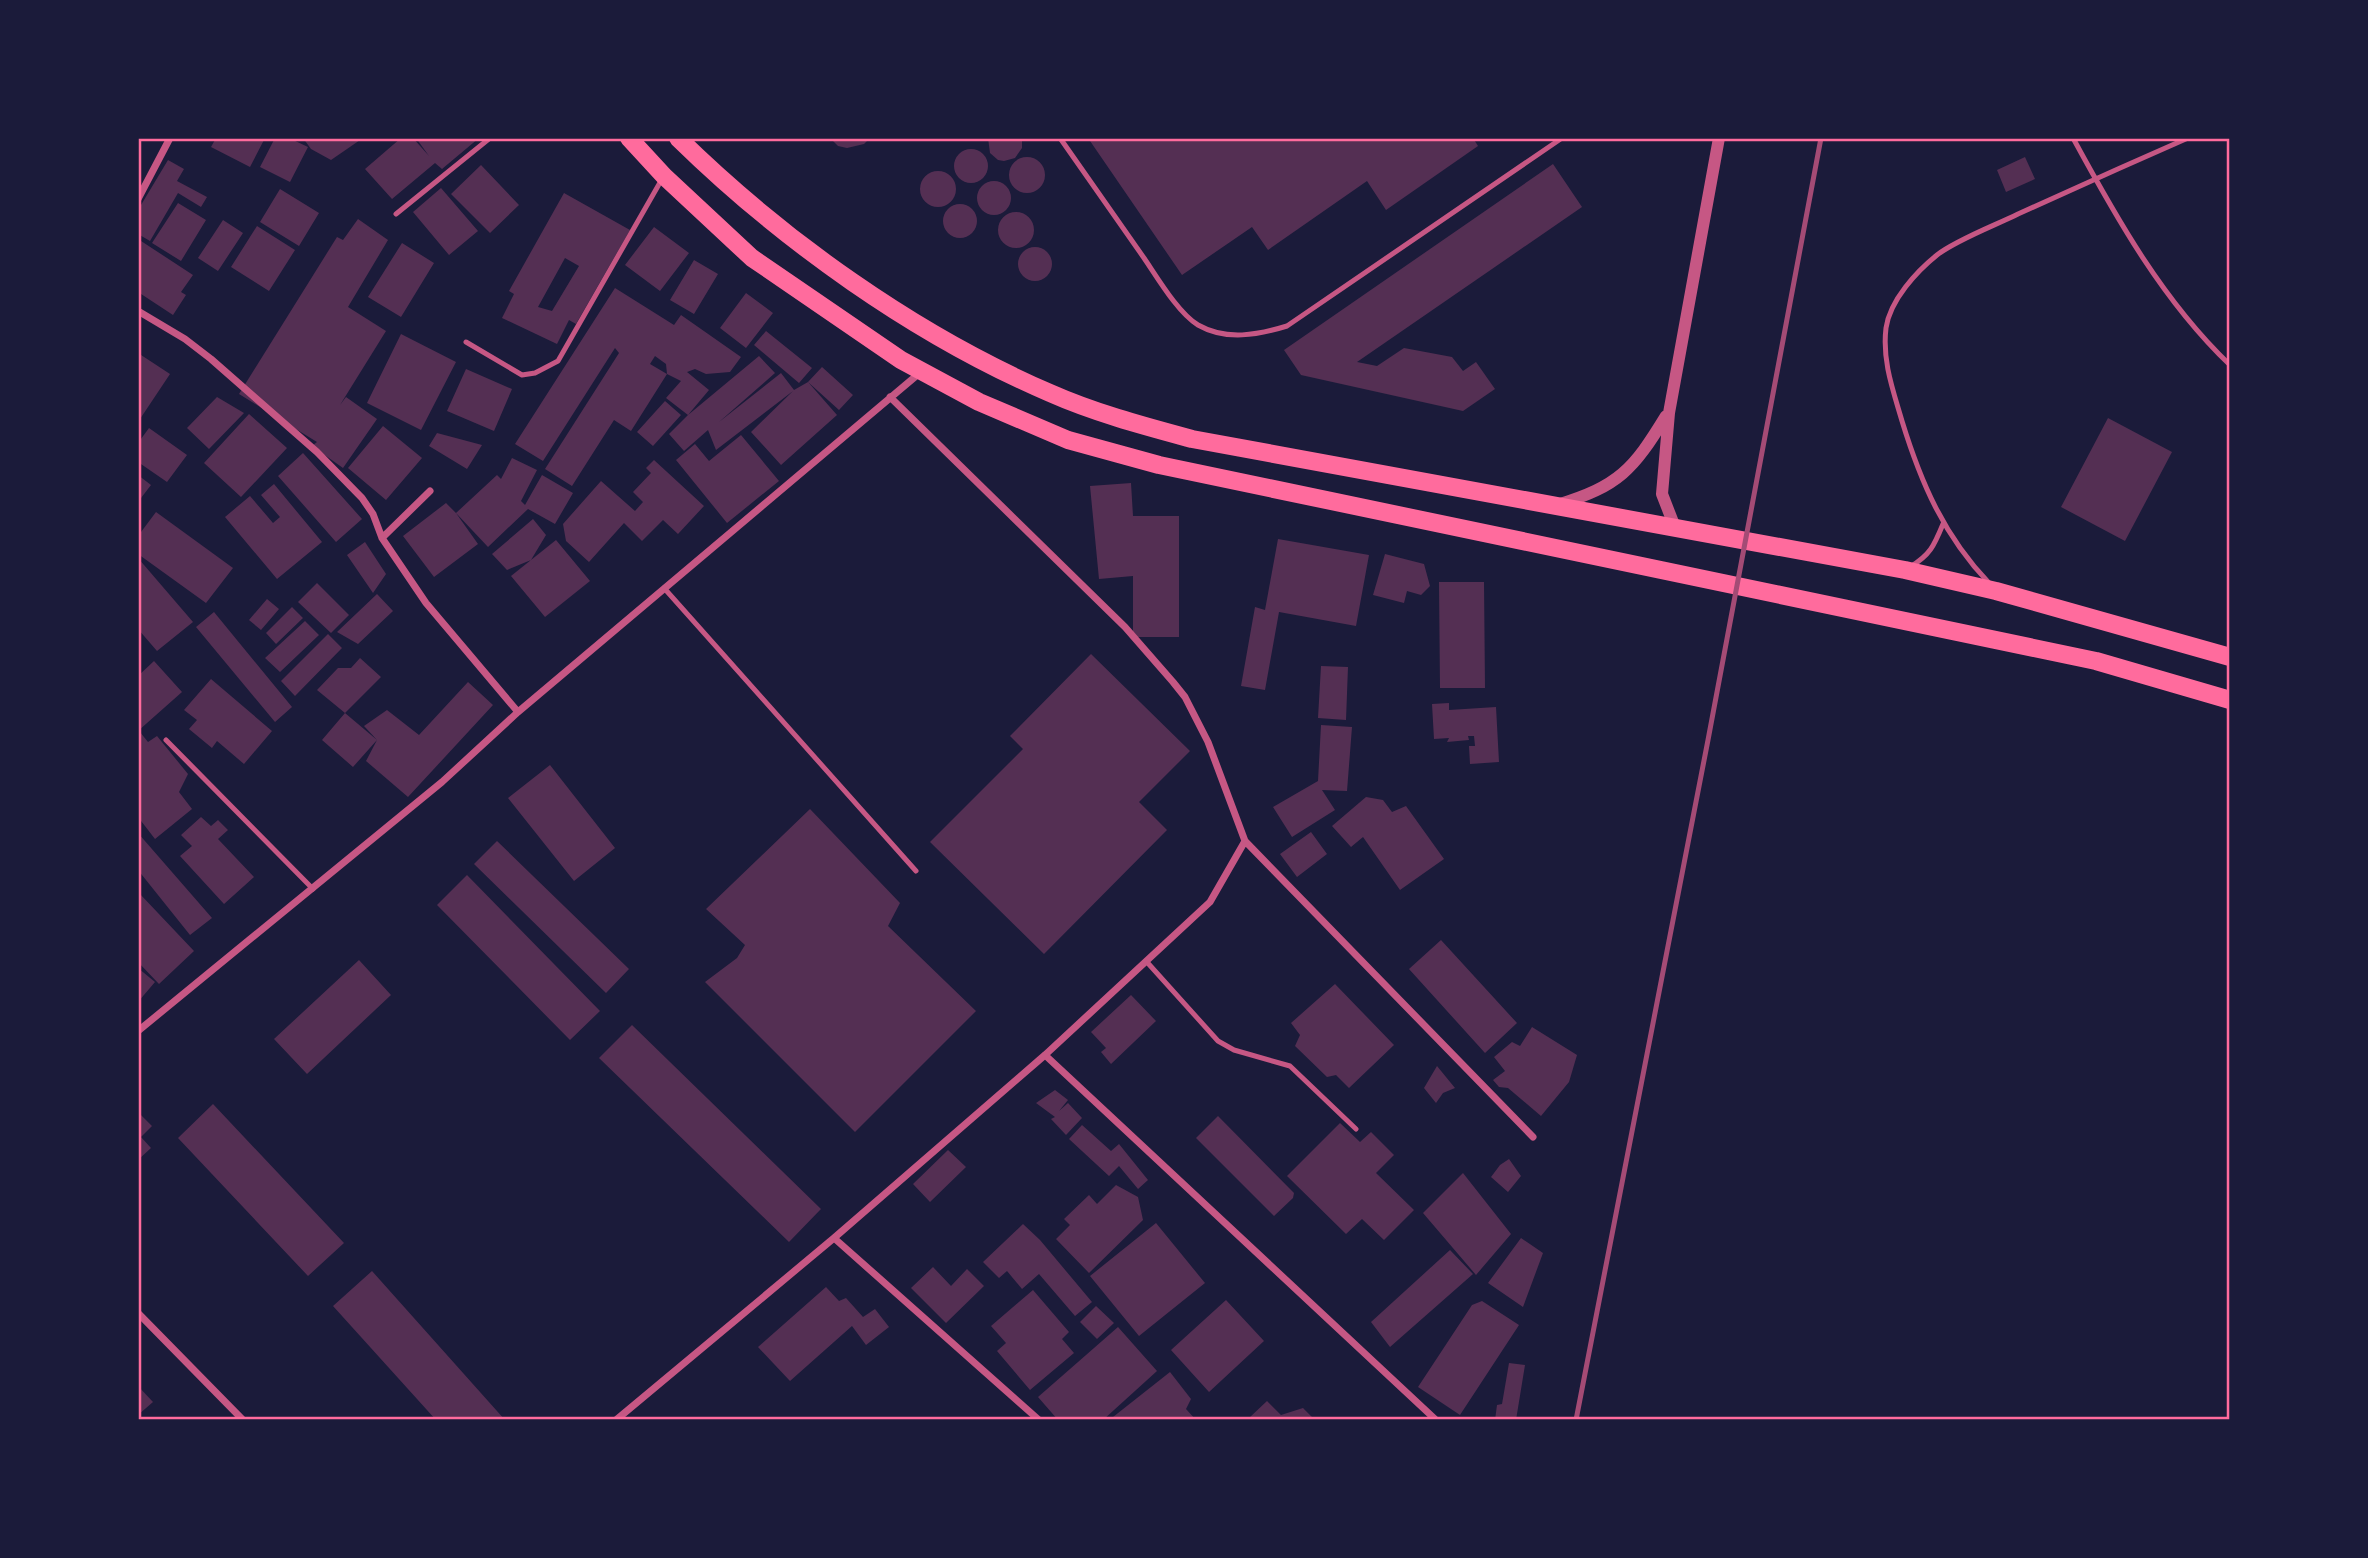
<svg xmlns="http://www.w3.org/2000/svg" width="2368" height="1558" viewBox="0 0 2368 1558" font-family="'DejaVu Sans',sans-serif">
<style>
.building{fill:#542f53;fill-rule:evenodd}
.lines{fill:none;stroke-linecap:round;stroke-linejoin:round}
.service{stroke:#c65784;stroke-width:5}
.minor{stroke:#c65784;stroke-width:7}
.tertiary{stroke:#c65784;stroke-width:12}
.primary{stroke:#ff6b9d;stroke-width:18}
.rail{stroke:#a44b75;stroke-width:5}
.neatline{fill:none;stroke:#ff6b9d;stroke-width:2.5}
</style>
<rect width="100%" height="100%" fill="#1b1b3a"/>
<path class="building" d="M 216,138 L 265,138 L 250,167 L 211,147 Z
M 275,138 L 289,138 L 308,147 L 290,182 L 260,167 Z
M 303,138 L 363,138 L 331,160 L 311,149 Z
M 401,138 L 413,138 L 429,156 L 416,138 L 479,138 L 442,169 L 435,163 L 392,199 L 365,169 Z
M 830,138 L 870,138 L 864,144 L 847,148 L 838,146 Z
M 988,138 L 1022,138 L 1022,148 L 1015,158 L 1004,161 L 998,160 L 990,153 Z
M 1088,138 L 1473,138 L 1478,146 L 1386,210 L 1367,181 L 1268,250 L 1252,227 L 1182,275 Z
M954 166a17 17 0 1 1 34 0a17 17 0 1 1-34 0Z
M 2025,157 L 2035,179 L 2006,192 L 1997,170 Z
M1009 175a18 18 0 1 1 36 0a18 18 0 1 1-36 0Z
M 168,160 L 184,169 L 177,181 L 207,197 L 201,207 L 178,193 L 150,241 L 138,234 L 138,210 Z
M 1553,164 L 1582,207 L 1357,362 L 1377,366 L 1404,348 L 1452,357 L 1463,371 L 1476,362 L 1495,389 L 1463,411 L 1301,375 L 1284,350 Z
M 481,165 L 519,205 L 490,233 L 451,194 Z
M920 189a18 18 0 1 1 36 0a18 18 0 1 1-36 0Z
M977 198a17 17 0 1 1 34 0a17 17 0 1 1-34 0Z
M 441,188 L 478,231 L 449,255 L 413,212 Z
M 280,189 L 319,213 L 299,246 L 260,222 Z
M 564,193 L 630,230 L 576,324 L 569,320 L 557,344 L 502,318 L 514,294 L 509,291 ZM 565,258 L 579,266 L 552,311 L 538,307 Z
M 178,203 L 206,220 L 181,261 L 152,243 Z
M943 221a17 17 0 1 1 34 0a17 17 0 1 1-34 0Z
M998 230a18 18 0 1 1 36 0a18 18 0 1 1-36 0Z
M 358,219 L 388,240 L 348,307 L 386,331 L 340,405 L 346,397 L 377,419 L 343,468 L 312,446 L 317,442 L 239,394 L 337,237 L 343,240 Z
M 223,220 L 243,233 L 218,271 L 198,258 Z
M 257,226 L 295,250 L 269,291 L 231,267 Z
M 654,227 L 689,253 L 660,291 L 625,265 Z
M 138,239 L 193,275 L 181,292 L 186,295 L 173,315 L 138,292 Z
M 402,243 L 434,263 L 401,317 L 368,297 Z
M1018 264a17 17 0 1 1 34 0a17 17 0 1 1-34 0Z
M 694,260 L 718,274 L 694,314 L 670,300 Z
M 615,288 L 674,325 L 681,315 L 741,357 L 730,372 L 706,374 L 695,369 L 687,372 L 709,390 L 688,415 L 666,398 L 681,381 L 667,374 L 631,431 L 614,420 L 572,486 L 545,469 L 619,353 L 615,348 L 543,461 L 515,444 ZM 655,356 L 666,364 L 667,374 L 650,364 Z
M 746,293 L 773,313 L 746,348 L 720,328 Z
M 766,331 L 812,368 L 799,383 L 754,345 Z
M 401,334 L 456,362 L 421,430 L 367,403 Z
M 138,353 L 170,374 L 138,422 Z
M 759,356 L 775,373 L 719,422 L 781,373 L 794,390 L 808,382 L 837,415 L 781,465 L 751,432 L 793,391 L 716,450 L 708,430 L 684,451 L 669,434 L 688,415 Z
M 822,367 L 853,395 L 839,410 L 808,382 Z
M 466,369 L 512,389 L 494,431 L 447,411 Z
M 217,397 L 244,413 L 209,449 L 187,428 Z
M 665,401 L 681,415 L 653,446 L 637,432 Z
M 249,414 L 287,448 L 241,497 L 204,463 Z
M 2108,418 L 2172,452 L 2125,541 L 2061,507 Z
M 383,426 L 422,458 L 386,500 L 348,468 Z
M 149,428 L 187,455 L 167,482 L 138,462 L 138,443 Z
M 437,433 L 482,445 L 467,469 L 429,446 Z
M 741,435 L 779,481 L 727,523 L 676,460 L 695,444 L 709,461 Z
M 303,453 L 362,519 L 336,542 L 278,476 Z
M 512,458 L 537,470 L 521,501 L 525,505 L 542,475 L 573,493 L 555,524 L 528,509 L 488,547 L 456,513 L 497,475 L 501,479 Z
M 654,460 L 704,506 L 678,534 L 663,520 L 642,541 L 624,523 L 589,562 L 566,541 L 563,524 L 601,481 L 635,511 L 643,502 L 633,492 L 651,473 L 646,468 Z
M 138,475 L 151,485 L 138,502 Z
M 1131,483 L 1133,516 L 1179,516 L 1179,637 L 1133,637 L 1133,576 L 1099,579 L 1090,486 Z
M 274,484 L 322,542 L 277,579 L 225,517 L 250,496 L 273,523 L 280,517 L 261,495 Z
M 446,503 L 456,513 L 478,544 L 434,577 L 403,536 Z
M 156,512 L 233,568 L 206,603 L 138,554 L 138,536 Z
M 533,519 L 546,535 L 531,560 L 507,570 L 492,554 Z
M 1278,539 L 1369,555 L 1356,626 L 1279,612 L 1265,690 L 1241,686 L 1255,607 L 1265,610 Z
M 556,540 L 590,581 L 545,617 L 511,576 Z
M 365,542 L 386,574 L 373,593 L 347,555 Z
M 1385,554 L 1424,564 L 1430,586 L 1421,595 L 1407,591 L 1404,603 L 1373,595 Z
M 138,558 L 193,622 L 157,651 L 138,629 Z
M 1439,582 L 1484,582 L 1485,688 L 1440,688 Z
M 317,583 L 349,615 L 331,633 L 298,602 Z
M 377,594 L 393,611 L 358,644 L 337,632 Z
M 267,599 L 279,609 L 261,630 L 249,620 Z
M 292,607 L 303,618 L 276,644 L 266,633 Z
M 214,612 L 292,707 L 275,722 L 196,627 Z
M 305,621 L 319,635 L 280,672 L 265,658 Z
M 328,634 L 342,648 L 295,696 L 281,681 Z
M 1091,654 L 1190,751 L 1139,802 L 1167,830 L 1044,954 L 930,842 L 1023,749 L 1010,736 Z
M 360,658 L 381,677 L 345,713 L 317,690 L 338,668 L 351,668 Z
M 154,661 L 182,692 L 138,731 L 138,676 Z
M 1321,666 L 1348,667 L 1346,720 L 1318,718 Z
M 211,679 L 272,731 L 244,764 L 217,741 L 212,748 L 189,729 L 197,720 L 184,710 Z
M 468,682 L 493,705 L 408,797 L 366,761 L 377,740 L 353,767 L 322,740 L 345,713 L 377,740 L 364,726 L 387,710 L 419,735 Z
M 1449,703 L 1449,710 L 1496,707 L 1499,762 L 1470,764 L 1469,746 L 1475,746 L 1474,736 L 1468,736 L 1469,740 L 1447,742 L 1449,738 L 1434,739 L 1432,704 Z
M 1321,725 L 1352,727 L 1347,791 L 1322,790 L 1335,810 L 1292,837 L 1273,807 L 1318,781 Z
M 140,732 L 148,742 L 157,736 L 188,774 L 179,792 L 192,809 L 155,839 L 138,817 Z
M 550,765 L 615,848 L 574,881 L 508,798 Z
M 1366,797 L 1383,800 L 1392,812 L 1406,806 L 1444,859 L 1400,890 L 1363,837 L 1351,847 L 1332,826 Z
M 810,809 L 900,903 L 888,926 L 976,1011 L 855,1132 L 705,982 L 737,958 L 745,945 L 706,909 Z
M 201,817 L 211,826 L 218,820 L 228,830 L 218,839 L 254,877 L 224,904 L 180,856 L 192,846 L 181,835 Z
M 1311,832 L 1327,854 L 1297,877 L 1280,854 Z
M 138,833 L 212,918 L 190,935 L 138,870 Z
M 497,841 L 629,969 L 606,993 L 474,864 Z
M 467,875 L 600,1011 L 570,1040 L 437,905 Z
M 140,894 L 194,951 L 159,984 L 138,962 L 138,896 Z
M 1441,940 L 1517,1023 L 1485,1053 L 1409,969 Z
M 359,960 L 391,995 L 307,1074 L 274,1039 Z
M 138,968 L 155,982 L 138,1002 Z
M 1335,984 L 1394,1045 L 1349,1088 L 1336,1075 L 1327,1077 L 1295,1046 L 1300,1035 L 1291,1023 Z
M 1131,995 L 1156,1021 L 1111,1064 L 1101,1052 L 1106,1048 L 1091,1032 Z
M 632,1025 L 821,1209 L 789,1242 L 599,1058 Z
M 1532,1027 L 1577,1055 L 1569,1082 L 1541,1116 L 1508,1088 L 1499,1087 L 1493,1080 L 1505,1071 L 1494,1057 L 1512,1042 L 1520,1046 Z
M 1437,1066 L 1455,1088 L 1443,1093 L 1436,1103 L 1424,1088 Z
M 1055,1090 L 1068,1100 L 1059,1111 L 1068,1103 L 1082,1118 L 1066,1135 L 1051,1119 L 1055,1117 L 1036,1103 Z
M 213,1104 L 344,1243 L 308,1276 L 178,1138 Z
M 138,1112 L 152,1126 L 141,1137 L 151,1148 L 138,1160 Z
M 1218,1116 L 1294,1193 L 1293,1198 L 1274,1216 L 1196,1138 Z
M 1340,1123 L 1360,1142 L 1371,1132 L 1394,1155 L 1376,1173 L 1414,1210 L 1384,1240 L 1362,1219 L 1346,1234 L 1287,1176 Z
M 1082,1125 L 1111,1151 L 1119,1144 L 1148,1180 L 1138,1189 L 1119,1166 L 1109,1176 L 1069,1139 Z
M 948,1150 L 966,1167 L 930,1202 L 913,1184 Z
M 1509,1159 L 1521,1176 L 1508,1192 L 1491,1177 L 1500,1165 Z
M 1463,1173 L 1511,1234 L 1476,1275 L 1423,1213 Z
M 1116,1185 L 1138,1197 L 1143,1220 L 1089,1273 L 1056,1239 L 1070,1225 L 1064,1219 L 1089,1195 L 1097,1204 Z
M 1156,1223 L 1205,1283 L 1139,1336 L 1090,1276 Z
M 1023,1224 L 1040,1240 L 1092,1302 L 1075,1316 L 1039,1274 L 1022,1289 L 1007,1271 L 999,1278 L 983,1262 Z
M 1521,1238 L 1543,1253 L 1523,1307 L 1488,1283 Z
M 1450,1250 L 1473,1274 L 1390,1347 L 1371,1322 Z
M 933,1267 L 951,1286 L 967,1269 L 984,1286 L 946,1323 L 911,1288 Z
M 372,1271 L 505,1420 L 436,1420 L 333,1306 Z
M 826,1287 L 839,1301 L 846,1298 L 863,1317 L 875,1309 L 889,1327 L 866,1345 L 852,1326 L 790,1381 L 758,1347 Z
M 1033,1290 L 1069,1332 L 1062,1339 L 1074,1353 L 1030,1390 L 997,1351 L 1006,1343 L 991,1326 Z
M 1226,1300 L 1264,1341 L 1209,1392 L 1171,1350 Z
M 1482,1301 L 1519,1325 L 1460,1415 L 1418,1387 L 1472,1305 Z
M 1096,1306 L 1114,1323 L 1097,1339 L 1080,1322 Z
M 1118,1327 L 1157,1371 L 1103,1420 L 1058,1420 L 1038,1397 Z
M 1509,1363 L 1525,1365 L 1516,1420 L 1495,1420 L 1497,1405 L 1502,1404 Z
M 1170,1372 L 1191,1399 L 1186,1409 L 1196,1420 L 1115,1420 L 1113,1417 Z
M 138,1386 L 153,1402 L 138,1415 Z
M 1267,1401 L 1281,1415 L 1303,1408 L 1315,1420 L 1251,1420 L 1249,1418 Z"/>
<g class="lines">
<path class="service" d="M 1060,138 C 1088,178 1116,218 1144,258 C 1157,277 1178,313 1198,325 C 1226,341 1258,335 1287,326 L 1562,138
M 2073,138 C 2117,219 2163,301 2230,365
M 396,214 L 490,138
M 466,342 L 522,375 L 535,373 L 558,361 L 662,179
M 1910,567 C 1930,555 1934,546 1943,524
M 1989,583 C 1944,536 1921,483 1902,421 C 1893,390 1882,361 1886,328 C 1890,300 1917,271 1937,255 C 1956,240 1996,225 2018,214 C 2075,188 2131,163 2188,138
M 664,588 L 916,871
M 166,740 L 313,889
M 1146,961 L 1218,1041 L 1234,1050 L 1290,1066 L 1356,1129"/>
<path class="minor" d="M 138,199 L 170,138
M 138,311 L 185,339 L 211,359 L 317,452 L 362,498 L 373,514 L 382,538 L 426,603 L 518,712
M 890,397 L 1125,627 L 1173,682 L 1185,697 L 1208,742 L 1245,841 L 1533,1137
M 382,538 L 430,491
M 138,1031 L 442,782 L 518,712 L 922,371
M 1045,1055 L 1436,1420
M 834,1238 L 1039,1420
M 138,1313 L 243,1420
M 616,1420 L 834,1238 L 1045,1055 L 1210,902 L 1245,841"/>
<path class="tertiary" d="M 1557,505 C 1619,486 1633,470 1666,416
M 1676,530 L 1662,494 L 1669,413 L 1719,138"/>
<path class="primary" d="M 629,138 L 664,176 L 752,258 L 901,360 L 979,402 L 1068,440 L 1159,465 L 2096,661 L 2230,700
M 678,138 C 782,240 915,335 1050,393 C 1095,413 1144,426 1192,439 L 1905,570 L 1996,591 L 2230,657"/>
<path class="rail" d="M 1576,1420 L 1708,740 L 1821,138"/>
</g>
<rect width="2368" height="1558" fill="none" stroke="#1b1b3a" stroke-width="280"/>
<rect x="140" y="140" width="2088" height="1278" class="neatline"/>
</svg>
